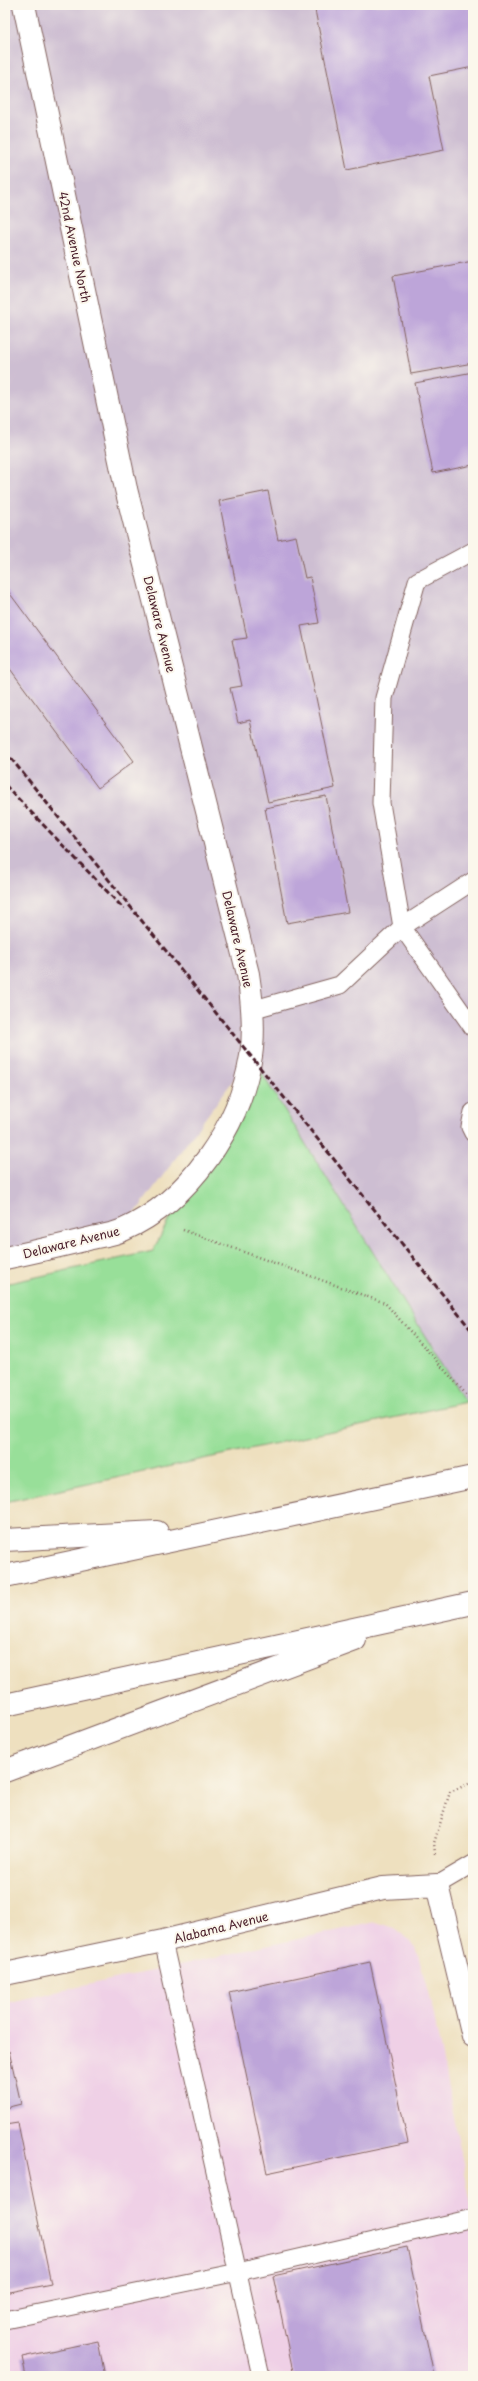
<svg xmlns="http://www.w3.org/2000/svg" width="478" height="2381" viewBox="0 0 478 2381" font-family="'Playpen Sans',sans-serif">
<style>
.built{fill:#efd0e6}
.industrial{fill:#cdbed2}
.green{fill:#98df99;stroke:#717f62}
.building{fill:#bda5d9}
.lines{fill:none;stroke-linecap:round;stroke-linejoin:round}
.lane-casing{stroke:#83635f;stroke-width:19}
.street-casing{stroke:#83635f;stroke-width:24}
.highway-casing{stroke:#83635f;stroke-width:24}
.path{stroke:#83635f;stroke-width:2.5;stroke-dasharray:1 3;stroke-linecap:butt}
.lane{stroke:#fff;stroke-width:17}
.street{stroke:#fff;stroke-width:22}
.highway{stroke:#fff;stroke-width:22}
.rail{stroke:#4a1f2b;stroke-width:3;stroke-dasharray:6 3;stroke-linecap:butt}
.labels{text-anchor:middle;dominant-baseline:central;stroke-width:4;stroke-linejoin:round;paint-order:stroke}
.street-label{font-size:12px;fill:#4a1f2b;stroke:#fbf7ec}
</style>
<rect width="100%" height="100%" fill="#fbf7ec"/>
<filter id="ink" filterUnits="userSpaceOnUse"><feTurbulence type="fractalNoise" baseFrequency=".025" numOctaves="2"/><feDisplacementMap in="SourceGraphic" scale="8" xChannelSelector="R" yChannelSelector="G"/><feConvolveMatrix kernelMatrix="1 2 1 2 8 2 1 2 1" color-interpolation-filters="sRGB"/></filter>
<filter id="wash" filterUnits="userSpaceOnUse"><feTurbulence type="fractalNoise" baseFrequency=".012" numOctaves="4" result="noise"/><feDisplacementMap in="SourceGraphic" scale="16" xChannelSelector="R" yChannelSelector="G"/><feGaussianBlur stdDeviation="0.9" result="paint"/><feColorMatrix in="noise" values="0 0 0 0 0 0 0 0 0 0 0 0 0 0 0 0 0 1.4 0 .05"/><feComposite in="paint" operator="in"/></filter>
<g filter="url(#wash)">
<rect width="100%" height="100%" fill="#eee0bf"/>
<path class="built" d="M 376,1922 L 395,1928 L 416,1947 L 433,2011 L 473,2215 L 473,2376 L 5,2376 L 5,2003 Z"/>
<path class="industrial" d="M 5,5 L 473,5 L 473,1401 L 466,1402 L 251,1056 L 122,1231 L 5,1258 Z"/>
<path class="green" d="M 251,1056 L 466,1402 L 5,1502 L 5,1284 L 153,1251 Z"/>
<g id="blocks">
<path class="building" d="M 314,5 L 473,5 L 473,67 L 429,76 L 444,150 L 347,170 Z
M 473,261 L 473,363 L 411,374 L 393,276 Z
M 473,372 L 473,465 L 433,473 L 415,383 Z
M 268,491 L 278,540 L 296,536 L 305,578 L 310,577 L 319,623 L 301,626 L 335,788 L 268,802 L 250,720 L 238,723 L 230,688 L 242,686 L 232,640 L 247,638 L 219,501 Z
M 5,587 L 134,761 L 98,788 L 5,662 Z
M 326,796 L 348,912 L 287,923 L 265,808 Z
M 370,1962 L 408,2143 L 267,2173 L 229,1992 Z
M 9,2051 L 21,2104 L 5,2108 L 5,2052 Z
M 18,2123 L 51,2284 L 5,2293 L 5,2125 Z
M 407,2247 L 434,2376 L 294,2376 L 273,2276 Z
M 98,2341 L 105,2376 L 26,2376 L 22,2357 Z"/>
</g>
</g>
<g filter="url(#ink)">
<use href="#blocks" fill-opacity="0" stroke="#83635f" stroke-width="1"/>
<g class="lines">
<g class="lane-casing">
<path id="lane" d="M 473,551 L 417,581 L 384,698 L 381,803 L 402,927 L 473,1028
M 251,1010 L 340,985 L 402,927 L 473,881
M 473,1112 L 470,1127 L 473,1133
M 437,1885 L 473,1864
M 163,1941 L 261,2376
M 5,2320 L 238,2272 L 473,2218"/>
</g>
<g class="street-casing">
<path id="street" d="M 5,1258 C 33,1252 60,1246 88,1239 C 99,1236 112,1235 123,1230 C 189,1201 240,1126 251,1056 C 255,1030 252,1000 248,974 L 126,489 L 24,5
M 5,1974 L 163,1941 L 383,1888 L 437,1885 L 473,2036"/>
</g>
<g class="highway-casing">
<path id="highway" d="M 5,1540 L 157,1532
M 5,1576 L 473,1477
M 5,1705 L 473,1603
M 5,1771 L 355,1640"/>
</g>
<path class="path" d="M 183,1230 L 385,1303 L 473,1402
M 435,1854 L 434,1843 L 450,1792 L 473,1782"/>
<use href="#lane" class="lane"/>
<use href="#street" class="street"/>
<use href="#highway" class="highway"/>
<path class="rail" d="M 5,751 L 473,1332
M 5,785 L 124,909"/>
</g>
</g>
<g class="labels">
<g class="street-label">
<text transform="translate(75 247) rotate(78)">42nd Avenue North</text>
<text transform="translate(160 624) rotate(76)">Delaware Avenue</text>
<text transform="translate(238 939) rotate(77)">Delaware Avenue</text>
<text transform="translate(71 1242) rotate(-14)">Delaware Avenue</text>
<text transform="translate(221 1927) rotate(-14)">Alabama Avenue</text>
</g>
</g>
<rect width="478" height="2381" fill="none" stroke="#fbf7ec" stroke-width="20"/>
</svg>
